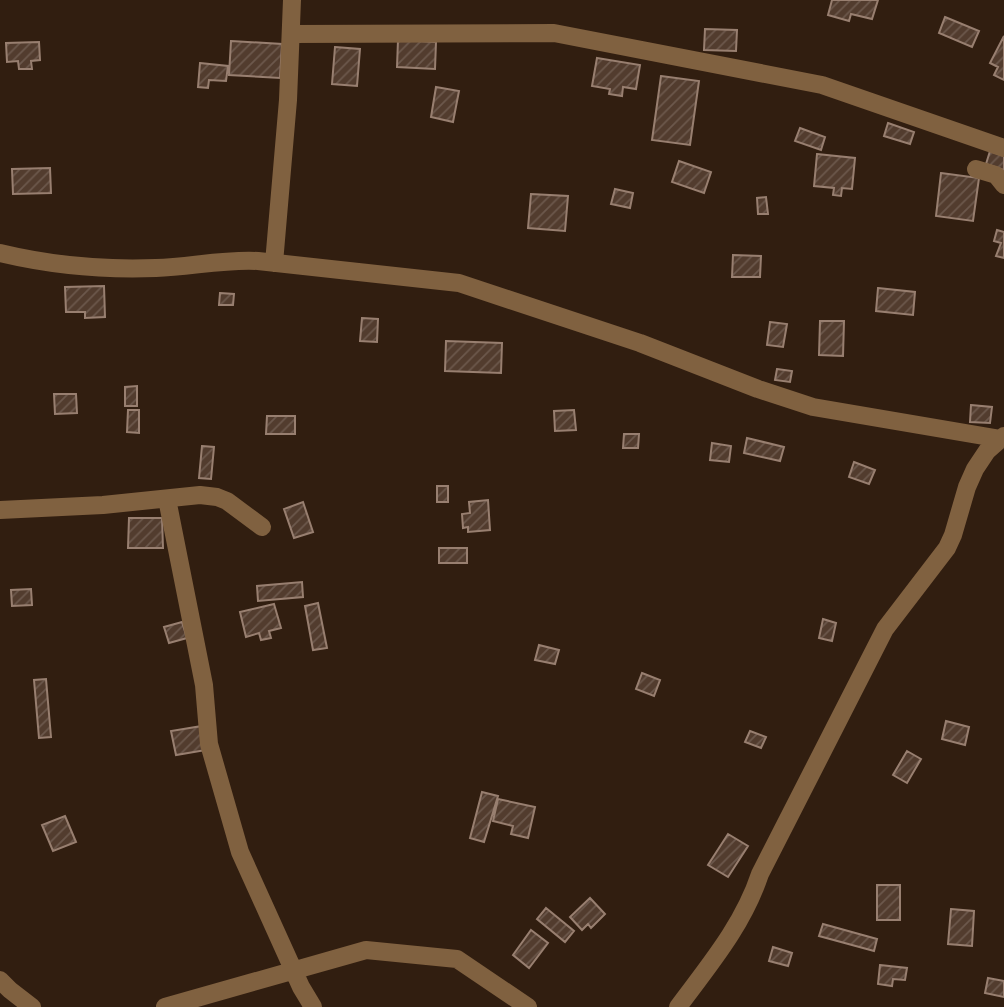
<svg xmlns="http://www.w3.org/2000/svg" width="1004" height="1007" viewBox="0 0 1004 1007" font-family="'Work Sans',sans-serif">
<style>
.building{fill:url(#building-hatch);stroke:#987f70;stroke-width:2}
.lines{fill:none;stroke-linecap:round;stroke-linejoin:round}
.minor{stroke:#806140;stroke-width:18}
</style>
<defs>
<pattern id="building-hatch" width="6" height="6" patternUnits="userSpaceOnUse" patternTransform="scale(1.75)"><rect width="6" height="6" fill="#523c2e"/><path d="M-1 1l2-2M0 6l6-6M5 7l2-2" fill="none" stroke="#6c584c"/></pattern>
</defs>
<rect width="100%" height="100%" fill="#311e10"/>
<path class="building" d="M 832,0 L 878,0 L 872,19 L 851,14 L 849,21 L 828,15 Z
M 945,17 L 979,31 L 972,47 L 939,33 Z
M 705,29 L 737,30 L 736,51 L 704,50 Z
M 1004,36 L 1004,80 L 994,75 L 998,67 L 990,63 Z
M 398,40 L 436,42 L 435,69 L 397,67 Z
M 231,41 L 282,44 L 280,78 L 229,75 Z
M 39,42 L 40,60 L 31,61 L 32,69 L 19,69 L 18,61 L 7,62 L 6,43 Z
M 335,47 L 360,49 L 357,86 L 332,84 Z
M 597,58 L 640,65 L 636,89 L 623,87 L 622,96 L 609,94 L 610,89 L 592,86 Z
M 200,63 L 228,66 L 226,81 L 209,80 L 208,88 L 198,87 Z
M 661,76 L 699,81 L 690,145 L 652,140 Z
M 436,87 L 459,91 L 453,122 L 431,117 Z
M 888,123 L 914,132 L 910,144 L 884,136 Z
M 800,128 L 825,137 L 821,150 L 795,141 Z
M 990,151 L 1004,156 L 1004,170 L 986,164 Z
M 817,154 L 855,158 L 852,189 L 842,188 L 841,196 L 833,195 L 834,188 L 814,186 Z
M 679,161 L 711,172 L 704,193 L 672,182 Z
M 50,168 L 51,193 L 13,194 L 12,169 Z
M 941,173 L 979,178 L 973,221 L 936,216 Z
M 615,189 L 633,193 L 630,208 L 611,204 Z
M 531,194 L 568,196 L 565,231 L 528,228 Z
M 766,197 L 768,214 L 758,214 L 757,198 Z
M 997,230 L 1004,232 L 1004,258 L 996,256 L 1001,243 L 994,241 Z
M 733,255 L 761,256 L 760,277 L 732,277 Z
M 104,286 L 105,317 L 85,318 L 85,312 L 66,312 L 65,287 Z
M 878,288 L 915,292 L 913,315 L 876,311 Z
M 220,293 L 234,294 L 233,305 L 219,305 Z
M 362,318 L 378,319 L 377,342 L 360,341 Z
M 820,321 L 844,321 L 843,356 L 819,355 Z
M 770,322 L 787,324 L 783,347 L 767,345 Z
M 446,341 L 502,343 L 501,373 L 445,371 Z
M 777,369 L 792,371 L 790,382 L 775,380 Z
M 137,386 L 137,406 L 125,406 L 125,387 Z
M 54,394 L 76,394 L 77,413 L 55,414 Z
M 971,405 L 992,407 L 990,423 L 970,422 Z
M 128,410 L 139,410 L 139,433 L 127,432 Z
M 574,410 L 576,430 L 555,431 L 554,411 Z
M 267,416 L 295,416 L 295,434 L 266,434 Z
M 624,434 L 639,434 L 638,448 L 623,448 Z
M 747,438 L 784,447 L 780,461 L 744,453 Z
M 712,443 L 731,446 L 729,462 L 710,460 Z
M 202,446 L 214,447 L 211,479 L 199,478 Z
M 854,462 L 875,470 L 869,484 L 849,477 Z
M 437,486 L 448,486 L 448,502 L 437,502 Z
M 488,500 L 490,530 L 468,532 L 468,527 L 463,528 L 462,514 L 470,513 L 469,502 Z
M 303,502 L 313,532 L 294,538 L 284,509 Z
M 129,518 L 162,518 L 163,548 L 128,548 Z
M 439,548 L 467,548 L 467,563 L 439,563 Z
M 302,582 L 303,597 L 258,601 L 257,586 Z
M 31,589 L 32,605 L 12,606 L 11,590 Z
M 318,603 L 327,648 L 313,650 L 305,606 Z
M 274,604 L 281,628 L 269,631 L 271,638 L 261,640 L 259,633 L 246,637 L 240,612 Z
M 823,619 L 836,623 L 832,641 L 819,638 Z
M 182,622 L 187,638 L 169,643 L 164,627 Z
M 539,645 L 559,650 L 555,664 L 535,660 Z
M 642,673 L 660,680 L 654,696 L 636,689 Z
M 46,679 L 51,737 L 39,738 L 34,680 Z
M 946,721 L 969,727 L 965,745 L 942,739 Z
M 202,726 L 206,750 L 176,755 L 171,731 Z
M 750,731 L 766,737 L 761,748 L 745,742 Z
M 907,751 L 921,759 L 907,783 L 893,775 Z
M 482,792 L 498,796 L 484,842 L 470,838 Z
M 498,799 L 535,807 L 528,838 L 511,834 L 513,826 L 493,821 Z
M 65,816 L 76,842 L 53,851 L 42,825 Z
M 728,834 L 748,846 L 728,877 L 708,865 Z
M 877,885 L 900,885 L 900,920 L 877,920 Z
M 590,898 L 605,914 L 591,928 L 588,924 L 582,930 L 570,917 Z
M 546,908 L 574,931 L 565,942 L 537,919 Z
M 951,909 L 974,911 L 972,946 L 948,944 Z
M 823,924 L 877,939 L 874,951 L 819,936 Z
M 531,930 L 548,943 L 529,968 L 513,955 Z
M 773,947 L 792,953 L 788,966 L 769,961 Z
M 880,965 L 907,968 L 905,980 L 893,979 L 892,986 L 878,984 Z
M 988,978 L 1004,981 L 1004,997 L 985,993 Z"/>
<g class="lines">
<path class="minor" d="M 291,34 L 554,33 L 822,85 L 1004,148
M 976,169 L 996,175 L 1004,185
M 0,253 C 50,265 104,270 156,268 C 190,267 224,259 258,261 L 459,283 L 640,343 L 758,389 L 813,407 L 1001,439
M 274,263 L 288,100 L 292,0
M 167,499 L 204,685 L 209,744 L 240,852 L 301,987 L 313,1007
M 0,510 L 103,505 L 200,495 L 217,497 L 227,501 L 262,527
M 0,980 L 10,990 L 32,1007
M 165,1007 L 366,950 L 457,959 L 528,1007
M 678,1007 C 710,964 743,925 760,874 L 885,629 L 947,548 L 953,535 L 967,487 L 975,469 L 987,451 L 1004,436"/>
</g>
</svg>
